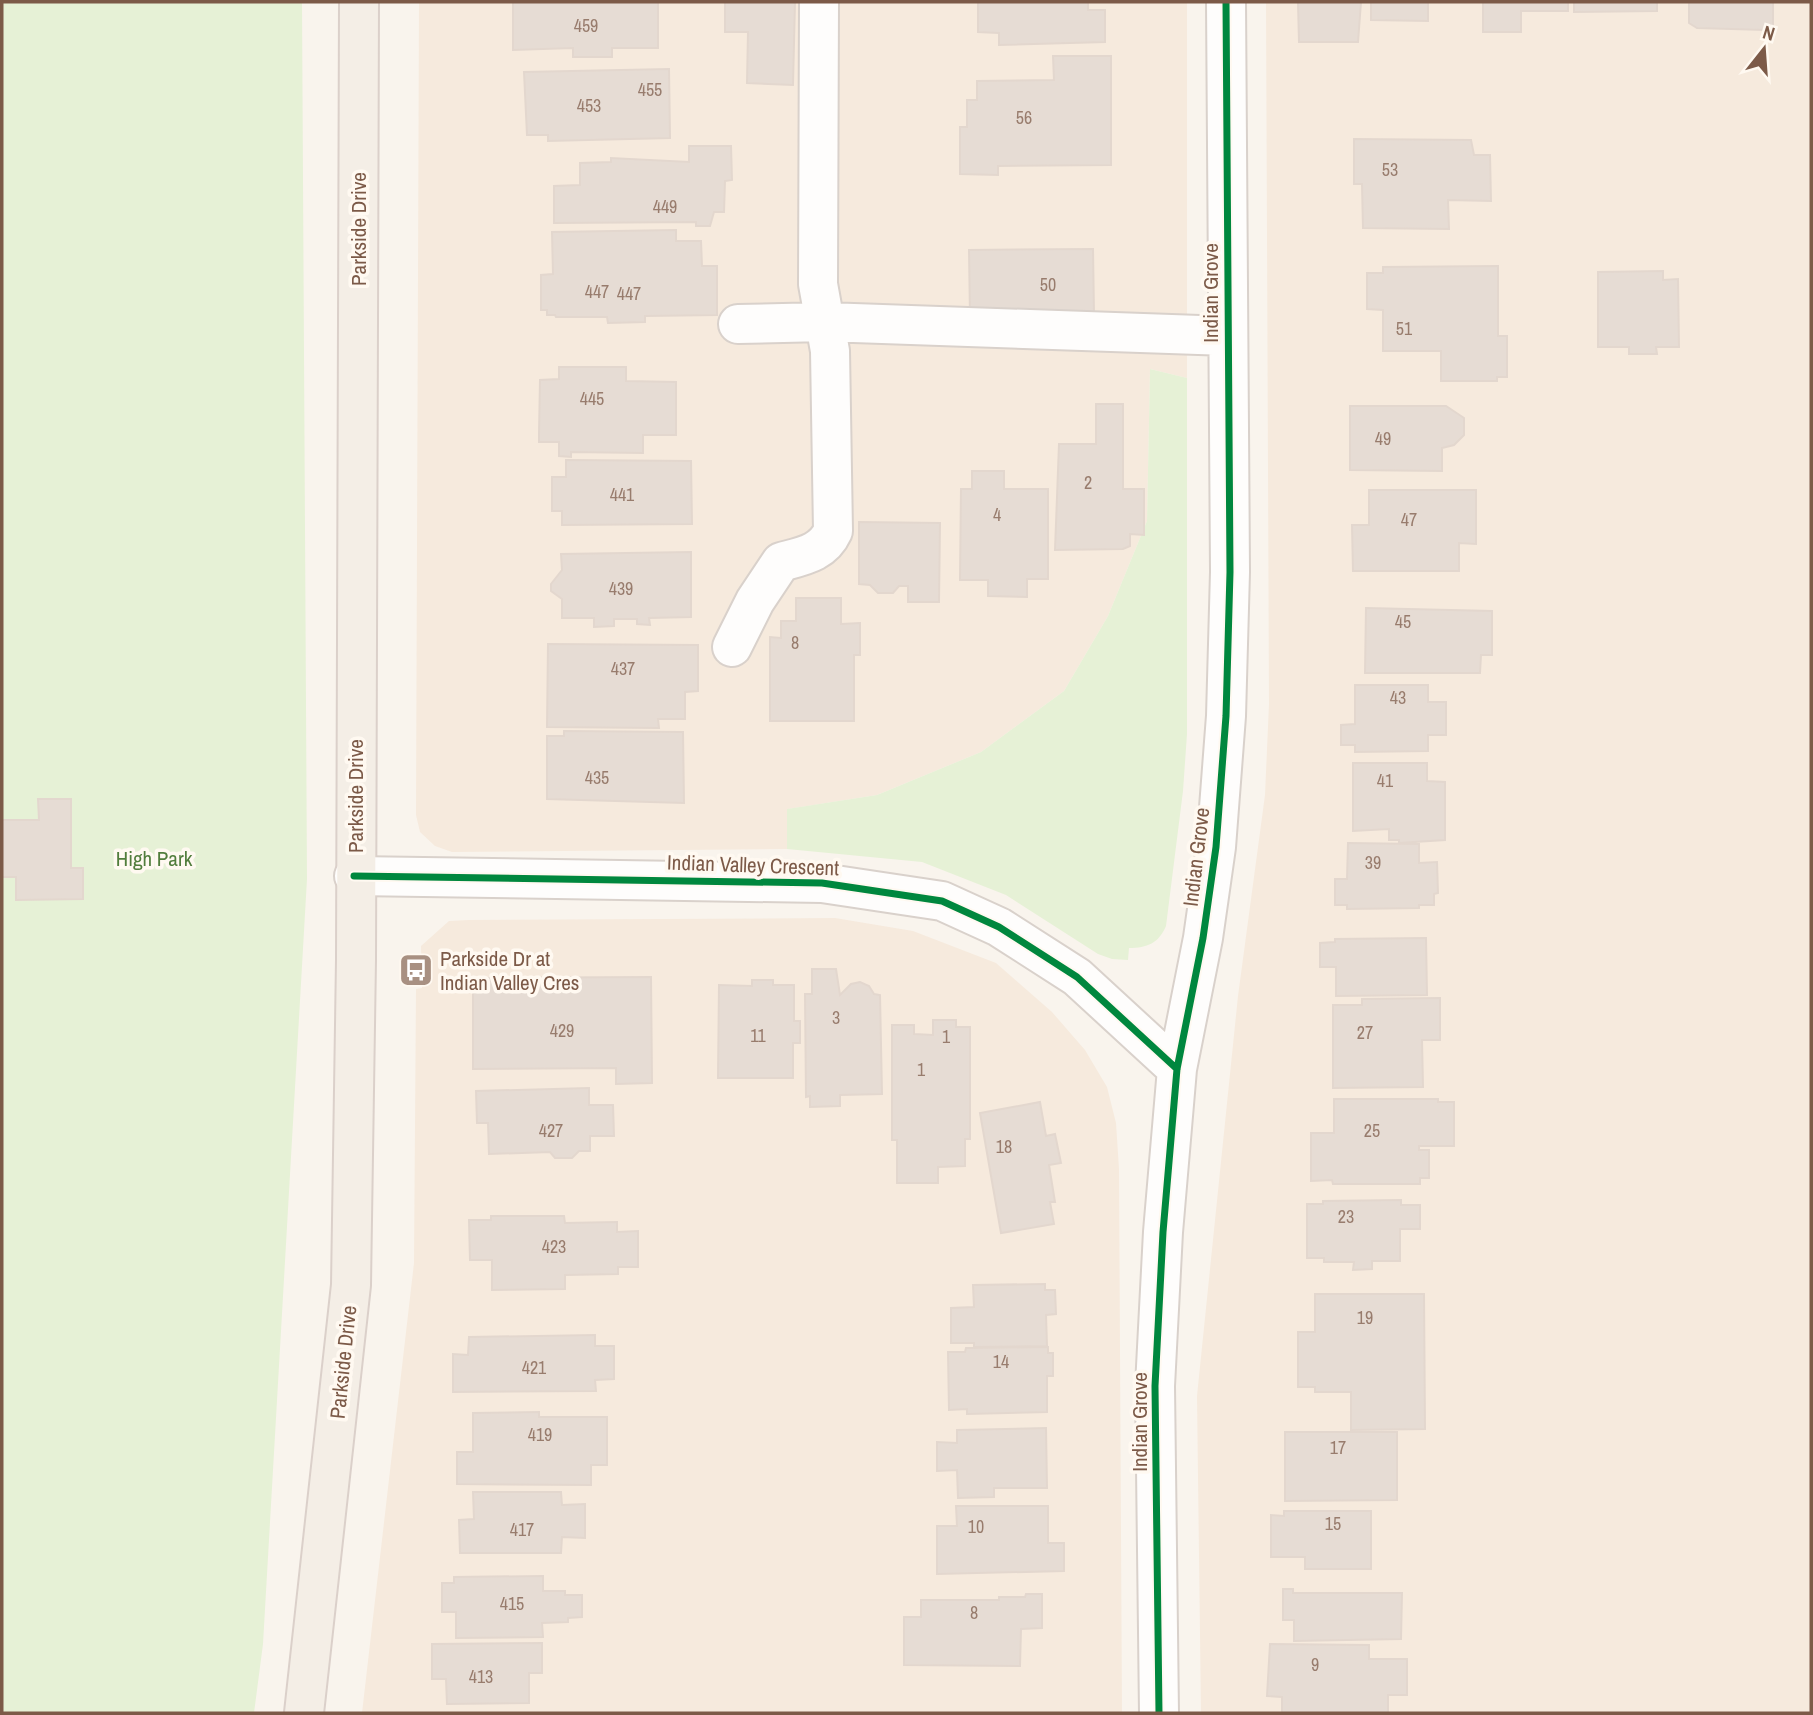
<svg xmlns="http://www.w3.org/2000/svg" width="1813" height="1715" viewBox="0 0 1813 1715" font-family="'Archivo Narrow',sans-serif">
<style>
.residential{fill:#f6eadd}
.green{fill:#e6f1d6}
.building{fill:#e6dcd4;stroke:#e3d7ce;stroke-width:2}
.lines{fill:none;stroke-linecap:round;stroke-linejoin:round}
.minor-casing{stroke:#d9d1cb;stroke-width:42}
.major-casing{stroke:#dbd0ca;stroke-width:42}
.minor{stroke:#fefdfc;stroke-width:38}
.major{stroke:#f4eee6;stroke-width:38}
.cycleway-casing{stroke:#fff9f1;stroke-width:11}
.cycleway{stroke:#00873e;stroke-width:7}
.labels{text-anchor:middle;dominant-baseline:central;stroke-width:7;stroke-linejoin:round;paint-order:stroke}
.number-label{font-size:18px;fill:#987c6d}
.street-label{font-size:21px;fill:#7c5a48;stroke:#fff9f1}
.park-label{font-size:21px;fill:#517d3c;stroke:#fff9f1}
.poi-label{font-size:21px;fill:#7c5a48;stroke:#fff9f1;text-anchor:start}
</style>
<rect width="100%" height="100%" fill="#f9f4ed"/>
<path class="residential" d="M 419,2 L 1187,2 L 1187,378 L 1150,369 L 1147,521 L 1108,616 L 1064,691 L 981,752 L 877,795 L 788,809 L 787,849 L 452,852 L 435,846 L 420,832 L 416,815 Z
M 1266,2 L 1811,2 L 1811,1713 L 1201,1713 L 1197,1396 L 1238,996 L 1265,795 L 1269,704 Z
M 835,918 L 913,931 L 996,963 L 1052,1012 L 1085,1050 L 1107,1087 L 1116,1123 L 1119,1169 L 1122,1713 L 362,1713 L 414,1263 L 416,989 L 422,988 L 421,946 L 449,921 L 469,920 Z"/>
<path class="green" d="M 2,2 L 302,2 L 307,879 L 263,1644 L 254,1713 L 2,1713 Z
M 1150,369 L 1187,378 L 1187,734 L 1183,791 L 1166,926 C 1159,943 1147,948 1129,948 L 1128,960 L 1112,959 L 1098,954 L 1006,895 L 922,862 L 787,849 L 787,809 L 877,795 L 981,752 L 1064,691 L 1108,616 L 1147,521 Z"/>
<path class="building" d="M 513,2 L 658,2 L 658,48 L 612,48 L 612,57 L 573,57 L 573,48 L 513,50 Z
M 725,2 L 795,2 L 793,85 L 747,83 L 748,32 L 725,32 Z
M 978,2 L 1088,2 L 1088,10 L 1105,10 L 1105,42 L 999,45 L 999,33 L 978,32 Z
M 1298,2 L 1361,2 L 1358,42 L 1299,42 Z
M 1371,2 L 1428,2 L 1428,21 L 1371,20 Z
M 1483,2 L 1568,2 L 1568,11 L 1521,11 L 1521,32 L 1483,32 Z
M 1574,2 L 1657,2 L 1657,11 L 1574,12 Z
M 1689,2 L 1773,2 L 1773,25 L 1765,25 L 1765,30 L 1697,28 L 1689,23 Z
M 1053,56 L 1111,56 L 1111,165 L 998,166 L 998,175 L 960,174 L 960,127 L 967,127 L 967,100 L 977,100 L 977,81 L 1054,80 Z
M 669,69 L 670,138 L 548,141 L 548,135 L 527,135 L 524,72 Z
M 1354,139 L 1471,140 L 1474,155 L 1490,155 L 1491,201 L 1448,200 L 1449,229 L 1363,228 L 1362,184 L 1354,184 Z
M 689,146 L 731,146 L 732,180 L 725,181 L 724,212 L 714,212 L 710,226 L 696,226 L 696,222 L 554,223 L 554,186 L 580,185 L 580,163 L 611,162 L 611,158 L 689,162 Z
M 676,230 L 676,241 L 701,241 L 702,266 L 717,266 L 717,315 L 645,316 L 645,322 L 608,323 L 607,317 L 556,317 L 555,315 L 547,315 L 547,310 L 541,310 L 541,275 L 553,274 L 552,232 Z
M 1093,249 L 1094,315 L 970,317 L 969,250 Z
M 1498,266 L 1498,336 L 1507,336 L 1507,377 L 1497,377 L 1497,381 L 1441,381 L 1441,351 L 1383,351 L 1383,310 L 1367,309 L 1367,273 L 1383,273 L 1383,267 Z
M 1663,271 L 1663,280 L 1678,279 L 1679,347 L 1656,347 L 1657,354 L 1629,354 L 1629,347 L 1598,347 L 1598,272 Z
M 559,367 L 626,367 L 626,381 L 676,382 L 676,435 L 643,435 L 643,453 L 571,452 L 571,457 L 559,456 L 559,442 L 539,442 L 539,434 L 540,380 L 559,379 Z
M 1096,404 L 1123,404 L 1123,489 L 1144,489 L 1144,535 L 1130,534 L 1130,546 L 1123,549 L 1055,550 L 1059,444 L 1096,444 Z
M 1350,406 L 1446,406 L 1464,418 L 1464,435 L 1454,445 L 1442,448 L 1442,471 L 1350,470 Z
M 566,460 L 691,461 L 692,524 L 562,525 L 562,511 L 552,511 L 552,477 L 566,477 Z
M 972,471 L 1004,471 L 1004,489 L 1048,489 L 1048,579 L 1027,579 L 1027,597 L 988,596 L 988,580 L 960,580 L 961,489 L 972,489 Z
M 1369,490 L 1476,490 L 1476,544 L 1459,543 L 1459,571 L 1353,571 L 1352,525 L 1369,525 Z
M 859,522 L 940,523 L 939,602 L 908,602 L 908,586 L 899,586 L 893,593 L 878,593 L 870,585 L 859,584 Z
M 691,552 L 691,617 L 649,618 L 650,625 L 637,624 L 637,619 L 614,619 L 614,626 L 594,627 L 594,618 L 562,618 L 562,599 L 551,591 L 551,584 L 562,570 L 561,554 Z
M 796,598 L 841,598 L 841,624 L 860,623 L 860,655 L 854,655 L 854,721 L 770,721 L 770,637 L 781,638 L 781,621 L 796,621 Z
M 1366,608 L 1492,611 L 1492,655 L 1481,655 L 1480,673 L 1365,673 Z
M 548,644 L 698,645 L 698,691 L 685,692 L 685,719 L 658,719 L 659,728 L 547,727 Z
M 1355,685 L 1428,685 L 1428,702 L 1446,702 L 1446,735 L 1428,735 L 1428,751 L 1355,752 L 1355,745 L 1341,745 L 1341,725 L 1355,724 Z
M 564,731 L 683,732 L 684,803 L 547,799 L 547,736 L 564,736 Z
M 1353,763 L 1427,763 L 1427,781 L 1445,782 L 1445,840 L 1399,843 L 1399,840 L 1389,840 L 1389,829 L 1353,831 Z
M 38,799 L 71,799 L 71,868 L 83,868 L 83,899 L 16,900 L 16,877 L 2,877 L 2,820 L 39,820 Z
M 1348,843 L 1419,844 L 1419,863 L 1437,862 L 1438,893 L 1434,894 L 1434,905 L 1419,905 L 1419,908 L 1347,909 L 1347,905 L 1335,905 L 1335,879 L 1347,879 Z
M 1426,938 L 1427,995 L 1336,996 L 1336,967 L 1320,967 L 1320,943 L 1335,942 L 1335,939 Z
M 812,969 L 836,969 L 840,995 L 851,984 L 860,982 L 869,986 L 874,994 L 880,995 L 882,1094 L 840,1095 L 840,1106 L 810,1107 L 810,1096 L 806,1097 L 805,994 L 812,994 Z
M 651,977 L 652,1083 L 616,1084 L 616,1068 L 473,1069 L 473,991 L 486,978 Z
M 752,980 L 773,980 L 773,985 L 794,985 L 794,1021 L 800,1021 L 800,1043 L 793,1043 L 793,1078 L 718,1078 L 719,985 L 752,986 Z
M 1440,998 L 1440,1040 L 1422,1040 L 1423,1087 L 1333,1088 L 1333,1005 L 1362,1005 L 1362,999 Z
M 933,1020 L 956,1020 L 956,1027 L 970,1027 L 970,1139 L 965,1139 L 965,1166 L 938,1167 L 938,1183 L 897,1183 L 897,1140 L 892,1140 L 892,1025 L 914,1025 L 914,1034 L 933,1035 Z
M 589,1088 L 589,1105 L 613,1105 L 614,1136 L 590,1136 L 590,1151 L 579,1151 L 572,1158 L 555,1158 L 550,1152 L 489,1154 L 488,1123 L 477,1123 L 476,1091 Z
M 1334,1099 L 1438,1099 L 1438,1102 L 1454,1102 L 1454,1146 L 1419,1146 L 1419,1150 L 1429,1150 L 1429,1178 L 1420,1178 L 1420,1184 L 1333,1184 L 1332,1180 L 1311,1181 L 1311,1133 L 1334,1133 Z
M 1040,1102 L 1046,1136 L 1055,1134 L 1061,1163 L 1049,1165 L 1054,1196 L 1055,1202 L 1050,1202 L 1054,1224 L 1001,1233 L 980,1113 Z
M 1401,1200 L 1401,1205 L 1420,1205 L 1420,1229 L 1400,1229 L 1400,1261 L 1372,1261 L 1372,1269 L 1353,1270 L 1354,1262 L 1324,1262 L 1324,1258 L 1307,1258 L 1307,1204 L 1323,1204 L 1323,1201 Z
M 491,1216 L 564,1216 L 565,1223 L 617,1222 L 617,1232 L 638,1231 L 638,1267 L 618,1267 L 618,1274 L 565,1275 L 565,1289 L 492,1290 L 492,1260 L 470,1260 L 469,1220 L 491,1220 Z
M 1045,1284 L 1045,1290 L 1055,1290 L 1056,1314 L 1046,1315 L 1047,1346 L 974,1347 L 974,1343 L 951,1343 L 951,1308 L 974,1307 L 973,1285 Z
M 1315,1294 L 1424,1294 L 1425,1429 L 1351,1430 L 1351,1392 L 1315,1392 L 1315,1387 L 1298,1387 L 1298,1332 L 1315,1332 Z
M 595,1335 L 595,1346 L 614,1346 L 614,1379 L 595,1380 L 596,1391 L 453,1392 L 453,1354 L 468,1355 L 469,1337 Z
M 1048,1347 L 1048,1353 L 1053,1353 L 1053,1376 L 1047,1376 L 1047,1412 L 967,1414 L 967,1409 L 949,1410 L 948,1352 L 965,1352 L 966,1348 Z
M 539,1412 L 539,1417 L 607,1417 L 607,1465 L 591,1465 L 591,1485 L 457,1484 L 457,1452 L 473,1452 L 473,1413 Z
M 1046,1428 L 1047,1488 L 994,1488 L 994,1497 L 958,1498 L 957,1470 L 937,1471 L 937,1442 L 957,1443 L 957,1430 Z
M 1285,1432 L 1397,1432 L 1397,1500 L 1285,1501 Z
M 473,1492 L 561,1492 L 562,1505 L 585,1504 L 585,1538 L 562,1537 L 561,1553 L 460,1553 L 459,1520 L 474,1519 Z
M 956,1506 L 1048,1506 L 1048,1543 L 1064,1543 L 1064,1571 L 937,1574 L 937,1526 L 957,1526 Z
M 1284,1511 L 1371,1511 L 1371,1569 L 1305,1569 L 1305,1557 L 1271,1557 L 1271,1515 L 1284,1516 Z
M 543,1576 L 543,1591 L 565,1591 L 565,1595 L 582,1595 L 582,1617 L 568,1618 L 568,1622 L 542,1623 L 543,1637 L 456,1638 L 456,1612 L 442,1612 L 442,1583 L 454,1583 L 454,1577 Z
M 1283,1589 L 1293,1589 L 1293,1593 L 1402,1593 L 1401,1639 L 1294,1641 L 1294,1620 L 1283,1620 Z
M 1026,1594 L 1042,1594 L 1042,1628 L 1021,1629 L 1020,1666 L 904,1665 L 904,1617 L 921,1617 L 921,1600 L 999,1600 L 999,1597 L 1025,1597 Z
M 542,1643 L 542,1673 L 529,1673 L 529,1703 L 447,1704 L 446,1679 L 432,1679 L 432,1644 Z
M 1270,1644 L 1369,1645 L 1369,1659 L 1407,1659 L 1407,1695 L 1388,1695 L 1388,1713 L 1282,1713 L 1282,1697 L 1267,1696 Z"/>
<g class="lines">
<g class="minor-casing">
<path id="minor" d="M 738,324 L 825,322 L 1228,336
M 732,647 L 755,601 L 781,562 C 803,556 823,553 833,531 L 830,351 L 818,284 L 819,2
M 354,876 L 822,883 L 942,901 L 999,927 L 1077,977 L 1177,1069
M 1159,1713 L 1155,1386 L 1163,1232 L 1177,1069 L 1203,938 L 1216,847 L 1226,716 L 1230,572 L 1226,2"/>
</g>
<g class="major-casing">
<path id="major" d="M 304,1713 L 351,1285 L 356,960 L 359,2"/>
</g>
<use href="#minor" class="minor"/>
<use href="#major" class="major"/>
<g class="cycleway-casing">
<path id="cycleway" d="M 354,876 L 822,883 L 942,901 L 999,927 L 1077,977 L 1177,1069
M 1159,1713 L 1155,1386 L 1163,1232 L 1177,1069 L 1203,938 L 1216,847 L 1226,716 L 1230,572 L 1226,2"/>
</g>
<use href="#cycleway" class="cycleway"/>
</g>
<defs>
<g id="bus-square" transform="scale(1.75)"><rect x="-9" y="-9" width="18" height="18" rx="4" fill="#a89082" stroke="#fff9f1"/><path d="M-5-6H5V4H4V6H2V4H-2V6H-4V4H-5ZM-3.5-4V0h7V-4ZM-3.5 1.2v1.5H-2V1.2ZM2 1.2v1.5H3.5V1.2Z" fill="#fff"/></g>
</defs>
<g fill-rule="evenodd">
<use href="#bus-square" x="416" y="970"/>
</g>
<g class="labels">
<g class="number-label">
<text x="586" y="25">459</text>
<text x="650" y="89">455</text>
<text x="589" y="105">453</text>
<text x="1024" y="117">56</text>
<text x="1390" y="169">53</text>
<text x="665" y="206">449</text>
<text x="1048" y="284">50</text>
<text x="597" y="291">447</text>
<text x="629" y="293">447</text>
<text x="1404" y="328">51</text>
<text x="592" y="398">445</text>
<text x="1383" y="438">49</text>
<text x="1088" y="482">2</text>
<text x="622" y="494">441</text>
<text x="997" y="514">4</text>
<text x="1409" y="519">47</text>
<text x="621" y="588">439</text>
<text x="1403" y="621">45</text>
<text x="795" y="642">8</text>
<text x="623" y="668">437</text>
<text x="1398" y="697">43</text>
<text x="597" y="777">435</text>
<text x="1385" y="780">41</text>
<text x="1373" y="862">39</text>
<text x="836" y="1017">3</text>
<text x="562" y="1030">429</text>
<text x="1365" y="1032">27</text>
<text x="758" y="1035">11</text>
<text x="946" y="1036">1</text>
<text x="921" y="1069">1</text>
<text x="551" y="1130">427</text>
<text x="1372" y="1130">25</text>
<text x="1004" y="1146">18</text>
<text x="1346" y="1216">23</text>
<text x="554" y="1246">423</text>
<text x="1365" y="1317">19</text>
<text x="1001" y="1361">14</text>
<text x="534" y="1367">421</text>
<text x="540" y="1434">419</text>
<text x="1338" y="1447">17</text>
<text x="1333" y="1523">15</text>
<text x="976" y="1526">10</text>
<text x="522" y="1529">417</text>
<text x="512" y="1603">415</text>
<text x="974" y="1612">8</text>
<text x="1315" y="1664">9</text>
<text x="481" y="1676">413</text>
</g>
<g class="street-label">
<text transform="translate(358 229) rotate(-90)">Parkside Drive</text>
<text transform="translate(1210 293) rotate(-90)">Indian Grove</text>
<text transform="translate(355 796) rotate(-90)">Parkside Drive</text>
<text transform="translate(1196 857) rotate(-83)">Indian Grove</text>
<text transform="translate(753 865) rotate(2)">Indian Valley Crescent</text>
<text transform="translate(343 1362) rotate(-84)">Parkside Drive</text>
<text transform="translate(1139 1422) rotate(-90)">Indian Grove</text>
</g>
<g class="park-label">
<text x="154" y="858">High Park</text>
</g>
<g class="poi-label">
<text x="440" y="958">Parkside Dr at<tspan x="440" dy="24">Indian Valley Cres</tspan></text>
</g>
</g>
<rect width="1813" height="1715" fill="none" stroke="#7c5a48" stroke-width="7"/>
<g transform="translate(1764 49) rotate(17)" stroke="#fff9f1" stroke-width="5" paint-order="stroke">
<path d="M0-5L12 26L0 18L-12 26Z" fill="#7c5a48"/>
<text y="-10" font-size="19" font-weight="bold" text-anchor="middle" fill="#7c5a48">N</text>
</g>
</svg>
